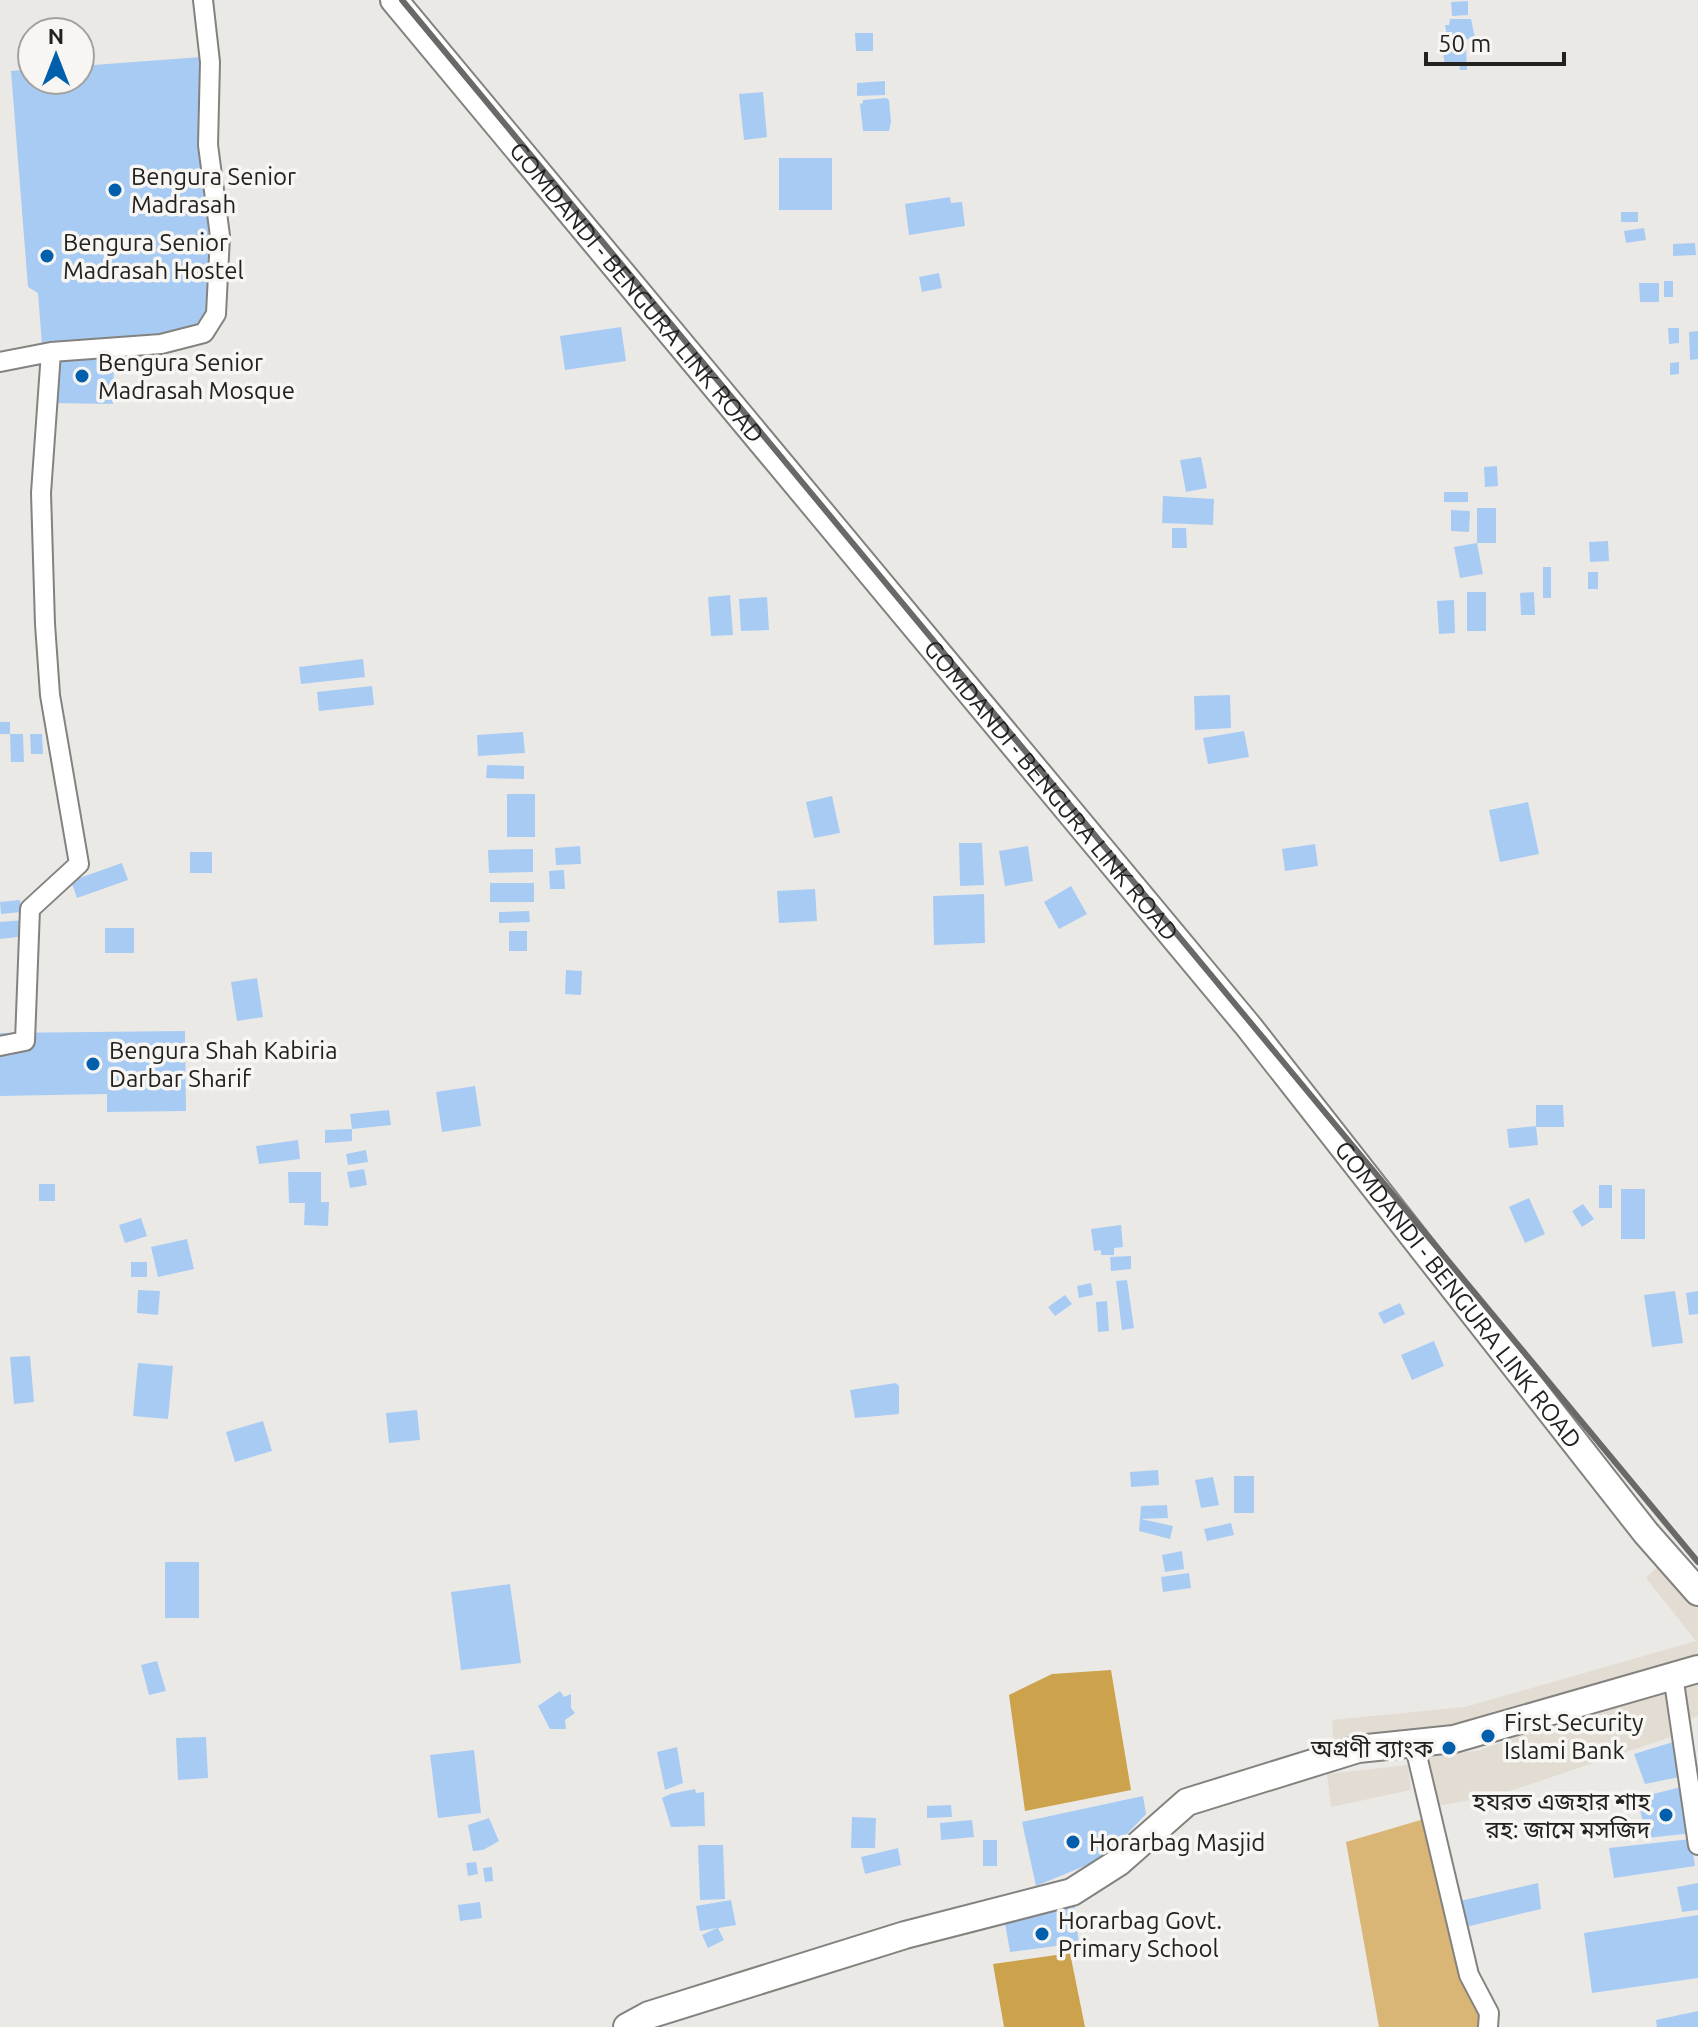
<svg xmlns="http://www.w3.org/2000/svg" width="1698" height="2027" viewBox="0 0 1698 2027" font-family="Ubuntu,'Noto Sans Bengali',sans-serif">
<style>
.built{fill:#e2dcd2}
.green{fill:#d9b675}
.water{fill:#cca24d}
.building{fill:#a8cbf4}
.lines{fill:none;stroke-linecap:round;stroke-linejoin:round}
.minor-casing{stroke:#83827f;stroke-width:22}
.secondary-casing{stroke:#83827f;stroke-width:30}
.minor{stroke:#fff;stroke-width:18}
.secondary{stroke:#fff;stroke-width:26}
.rail{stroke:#6a6967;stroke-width:6}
.poi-dot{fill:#015fac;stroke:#f8f6f3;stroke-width:3}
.labels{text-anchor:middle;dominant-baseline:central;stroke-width:7;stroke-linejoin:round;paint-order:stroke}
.poi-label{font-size:24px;fill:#232221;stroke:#f8f6f3;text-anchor:start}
.street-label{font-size:24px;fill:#232221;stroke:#f8f6f3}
</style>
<rect width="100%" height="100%" fill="#ebe9e6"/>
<path class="built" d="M 1660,1564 L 1698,1607 L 1698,1664 L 1451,1734 L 1334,1749 L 1332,1720 L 1465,1707 L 1696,1641 L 1646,1578 Z
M 1698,1675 L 1698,1716 L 1687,1720 L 1680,1682 Z
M 1666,1688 L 1674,1736 L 1498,1795 L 1436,1806 L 1425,1756 L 1476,1751 Z
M 1408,1765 L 1411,1790 L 1331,1807 L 1327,1774 Z"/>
<path class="green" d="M 1424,1819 L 1460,1977 L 1480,2014 L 1480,2027 L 1379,2027 L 1346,1842 Z"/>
<path class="water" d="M 1111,1670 L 1131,1790 L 1025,1811 L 1009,1695 L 1052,1674 Z
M 1070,1953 L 1085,2027 L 1004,2027 L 993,1964 Z"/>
<path class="building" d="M 1468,1 L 1468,15 L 1452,16 L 1451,2 Z
M 1450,19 L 1471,19 L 1475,38 L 1448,42 L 1445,25 L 1449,25 Z
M 855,33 L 873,33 L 873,51 L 856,51 Z
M 1466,47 L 1467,70 L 1460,70 L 1459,63 L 1445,65 L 1443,53 Z
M 201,57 L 215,234 L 210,315 L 195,328 L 164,338 L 42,345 L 38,293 L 28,287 L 11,71 L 32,69 L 32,80 L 80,80 L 80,66 Z
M 885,81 L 885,95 L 857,96 L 857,83 Z
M 763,92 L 767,137 L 744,140 L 739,94 Z
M 886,98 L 889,100 L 891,122 L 889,131 L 863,131 L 860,104 L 863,103 L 863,100 Z
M 779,158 L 832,158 L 832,210 L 779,210 Z
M 950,197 L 951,203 L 962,202 L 965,226 L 909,235 L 905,204 Z
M 1621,212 L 1638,212 L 1638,222 L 1621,222 Z
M 1644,228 L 1646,240 L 1626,243 L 1624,231 Z
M 1695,243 L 1696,255 L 1673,256 L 1673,244 Z
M 939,273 L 942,288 L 922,292 L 919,277 Z
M 1664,281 L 1673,281 L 1673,297 L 1664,297 Z
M 1639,283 L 1659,283 L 1659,302 L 1640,302 Z
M 621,327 L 626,361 L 565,370 L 560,336 Z
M 1668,328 L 1679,328 L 1679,343 L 1669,344 Z
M 1698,331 L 1698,359 L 1690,360 L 1689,332 Z
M 52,348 L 114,350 L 113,404 L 51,403 Z
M 1679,362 L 1679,374 L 1670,375 L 1670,363 Z
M 1201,457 L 1207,488 L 1186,492 L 1180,460 Z
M 1497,466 L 1498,486 L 1485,487 L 1484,467 Z
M 1444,492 L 1468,492 L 1468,502 L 1444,502 Z
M 1163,496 L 1214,499 L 1213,525 L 1162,523 Z
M 1477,508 L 1496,508 L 1496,543 L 1477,543 Z
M 1451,510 L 1470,511 L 1469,532 L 1451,531 Z
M 1172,528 L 1186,528 L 1187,548 L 1172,548 Z
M 1608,541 L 1609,561 L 1590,562 L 1589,542 Z
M 1477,543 L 1483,574 L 1460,578 L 1454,547 Z
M 1543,567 L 1551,567 L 1551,598 L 1543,598 Z
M 1588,572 L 1598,572 L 1598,589 L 1588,589 Z
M 1467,592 L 1486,592 L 1486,631 L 1467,631 Z
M 1534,592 L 1535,615 L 1521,615 L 1520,593 Z
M 730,595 L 733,635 L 711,636 L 708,597 Z
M 767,597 L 769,630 L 741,631 L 739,599 Z
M 1454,600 L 1455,633 L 1439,634 L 1437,601 Z
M 363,659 L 365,677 L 301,684 L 299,667 Z
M 372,686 L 374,705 L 319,711 L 317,692 Z
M 1230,695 L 1231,728 L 1195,730 L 1194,696 Z
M 0,722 L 10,722 L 10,734 L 0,734 Z
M 1244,731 L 1249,757 L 1208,764 L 1203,738 Z
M 523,732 L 525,753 L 478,756 L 477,735 Z
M 10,734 L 23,734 L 24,762 L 11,762 Z
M 30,734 L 42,734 L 43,754 L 31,754 Z
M 487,765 L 524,766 L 524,779 L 486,778 Z
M 507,794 L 535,794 L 535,837 L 507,837 Z
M 832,796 L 840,833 L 814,838 L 806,802 Z
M 1528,802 L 1539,854 L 1500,862 L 1489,810 Z
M 959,843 L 982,843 L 984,885 L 960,886 Z
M 1315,844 L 1318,866 L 1285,871 L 1282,849 Z
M 580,846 L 581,864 L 556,865 L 555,848 Z
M 1028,846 L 1033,881 L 1005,886 L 999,851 Z
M 533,849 L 533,872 L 489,873 L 488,850 Z
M 190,852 L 212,852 L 212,873 L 190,873 Z
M 122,863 L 128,880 L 77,898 L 71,881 Z
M 564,870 L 565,889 L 550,889 L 549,871 Z
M 490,883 L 534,883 L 534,902 L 490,902 Z
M 1071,886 L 1087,914 L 1059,929 L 1044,902 Z
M 815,889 L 817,921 L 779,923 L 777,891 Z
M 984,894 L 985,943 L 934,945 L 933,896 Z
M 20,900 L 21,912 L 1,914 L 0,902 Z
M 529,911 L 530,922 L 499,923 L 499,912 Z
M 24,920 L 26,936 L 0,939 L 0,922 Z
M 105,928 L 134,928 L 134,953 L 105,953 Z
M 509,931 L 527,931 L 527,951 L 509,951 Z
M 566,970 L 582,971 L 581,995 L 565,994 Z
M 257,978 L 263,1017 L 237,1021 L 231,982 Z
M 185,1031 L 186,1111 L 107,1112 L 107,1094 L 0,1096 L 0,1033 Z
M 475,1086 L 481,1126 L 442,1132 L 436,1092 Z
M 1536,1105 L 1563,1105 L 1564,1127 L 1536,1127 Z
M 389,1110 L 391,1125 L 352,1129 L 350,1114 Z
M 1536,1126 L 1538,1145 L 1509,1148 L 1507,1129 Z
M 352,1129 L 352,1141 L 325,1143 L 325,1130 Z
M 298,1140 L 300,1159 L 259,1164 L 256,1146 Z
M 366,1150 L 368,1162 L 348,1165 L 346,1154 Z
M 364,1169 L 367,1185 L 350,1188 L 347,1172 Z
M 288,1172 L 321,1172 L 321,1202 L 329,1202 L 328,1226 L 304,1225 L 305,1203 L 289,1203 Z
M 39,1184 L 55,1184 L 55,1201 L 39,1201 Z
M 1599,1185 L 1612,1185 L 1612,1208 L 1599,1208 Z
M 1621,1189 L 1645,1189 L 1645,1239 L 1621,1239 Z
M 1529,1198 L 1545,1234 L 1525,1243 L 1509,1207 Z
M 1583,1204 L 1594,1219 L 1582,1227 L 1572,1211 Z
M 141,1218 L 147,1236 L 125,1243 L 119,1225 Z
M 1121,1225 L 1123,1247 L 1114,1248 L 1114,1255 L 1101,1255 L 1101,1250 L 1094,1251 L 1091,1229 Z
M 187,1239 L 194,1269 L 158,1277 L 151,1247 Z
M 1131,1256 L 1131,1269 L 1111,1271 L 1110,1257 Z
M 131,1262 L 147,1262 L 147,1277 L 131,1277 Z
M 1127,1280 L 1134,1328 L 1122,1330 L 1116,1281 Z
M 1091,1283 L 1093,1295 L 1079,1298 L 1077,1286 Z
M 138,1290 L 160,1291 L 158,1315 L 137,1313 Z
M 1675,1291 L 1683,1343 L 1652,1347 L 1644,1295 Z
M 1698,1291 L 1698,1314 L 1689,1315 L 1686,1293 Z
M 1065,1295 L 1072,1304 L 1055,1316 L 1048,1307 Z
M 1107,1301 L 1109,1331 L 1098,1332 L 1096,1302 Z
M 1400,1303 L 1405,1314 L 1384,1324 L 1378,1313 Z
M 1434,1341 L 1444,1366 L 1412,1380 L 1401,1355 Z
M 30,1356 L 34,1402 L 14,1404 L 10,1357 Z
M 138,1363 L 173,1366 L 168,1419 L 133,1416 Z
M 896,1383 L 899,1386 L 899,1414 L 855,1418 L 850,1390 Z
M 417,1410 L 420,1440 L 389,1443 L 386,1413 Z
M 263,1421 L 272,1451 L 235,1462 L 226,1432 Z
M 1158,1470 L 1159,1485 L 1131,1487 L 1130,1472 Z
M 1234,1476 L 1254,1476 L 1254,1513 L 1234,1513 Z
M 1213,1477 L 1219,1505 L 1201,1508 L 1195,1480 Z
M 1167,1505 L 1168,1518 L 1141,1519 L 1173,1526 L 1170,1539 L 1139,1531 L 1141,1506 Z
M 1231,1523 L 1234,1535 L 1207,1541 L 1204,1529 Z
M 1182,1551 L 1184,1569 L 1165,1572 L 1162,1555 Z
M 165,1562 L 199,1562 L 199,1618 L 165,1618 Z
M 1189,1573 L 1191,1588 L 1163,1592 L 1161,1577 Z
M 510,1584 L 521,1663 L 461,1670 L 451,1592 Z
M 157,1661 L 166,1691 L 149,1695 L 141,1665 Z
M 560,1691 L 564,1697 L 571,1694 L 571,1708 L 575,1713 L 565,1720 L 566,1729 L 550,1729 L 538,1706 Z
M 206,1737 L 208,1778 L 178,1780 L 176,1738 Z
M 1673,1742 L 1679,1777 L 1645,1784 L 1634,1754 Z
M 677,1747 L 683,1783 L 665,1790 L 657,1752 Z
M 474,1750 L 481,1813 L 438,1818 L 430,1755 Z
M 1685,1786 L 1693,1833 L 1647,1838 L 1637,1798 Z
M 695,1789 L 696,1793 L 704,1792 L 705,1826 L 671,1827 L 662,1798 L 670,1794 Z
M 1143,1796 L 1146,1814 L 1104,1858 L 1036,1886 L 1022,1822 Z
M 951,1805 L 952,1817 L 927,1818 L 927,1806 Z
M 852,1817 L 876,1818 L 875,1848 L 851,1848 Z
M 489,1818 L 499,1841 L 483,1850 L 473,1851 L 468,1825 Z
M 972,1820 L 974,1837 L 941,1840 L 940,1823 Z
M 1691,1839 L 1695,1866 L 1614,1878 L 1609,1848 Z
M 983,1840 L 997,1840 L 997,1866 L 983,1866 Z
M 698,1845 L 723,1845 L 725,1899 L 700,1900 Z
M 898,1848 L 901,1865 L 865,1874 L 861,1857 Z
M 476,1862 L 478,1874 L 468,1876 L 466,1863 Z
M 492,1867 L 493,1881 L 485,1882 L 483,1868 Z
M 1538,1883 L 1541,1909 L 1466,1927 L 1460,1901 Z
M 1698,1883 L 1698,1910 L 1682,1912 L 1677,1887 Z
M 731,1900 L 736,1925 L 718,1928 L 724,1940 L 708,1948 L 702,1935 L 717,1928 L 700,1931 L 696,1906 Z
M 480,1902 L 482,1918 L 460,1921 L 458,1905 Z
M 1074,1904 L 1079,1943 L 1010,1952 L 1004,1917 Z
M 1698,1915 L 1698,1978 L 1592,1993 L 1584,1933 Z
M 1698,2011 L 1698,2027 L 1657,2027 L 1656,2020 Z"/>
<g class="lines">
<g class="minor-casing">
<path id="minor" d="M 0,362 L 51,352
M 0,1046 L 25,1041 L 30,909 L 79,864 L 50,695 L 45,624 L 41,493 L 51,352 L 161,344 L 204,333 L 216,314 L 220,236 L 208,145 L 210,62 L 203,0
M 1673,1675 L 1698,1845
M 1414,1743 L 1469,1975 L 1489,2013 L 1488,2027"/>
</g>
<g class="secondary-casing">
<g id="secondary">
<path id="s1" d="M 394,0 L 1249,1027 L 1646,1533 L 1698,1592"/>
<path d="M 627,2027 L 649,2015 L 905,1935 L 1072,1892 L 1119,1862 L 1187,1802 L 1358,1749 L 1454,1739 L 1698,1669"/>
</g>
</g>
<use href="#minor" class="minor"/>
<use href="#secondary" class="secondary"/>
<path class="rail" d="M 402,0 L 1698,1562"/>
</g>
<g class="poi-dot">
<circle cx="115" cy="190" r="8"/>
<circle cx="47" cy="256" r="8"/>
<circle cx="82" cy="376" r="8"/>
<circle cx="93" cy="1064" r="8"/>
<circle cx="1488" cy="1736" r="8"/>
<circle cx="1449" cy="1748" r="8"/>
<circle cx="1666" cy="1815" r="8"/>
<circle cx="1073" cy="1842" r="8"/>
<circle cx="1042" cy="1934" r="8"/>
</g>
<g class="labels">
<g class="poi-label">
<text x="131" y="176">Bengura Senior<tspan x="131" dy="28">Madrasah</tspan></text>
<text x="63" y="242">Bengura Senior<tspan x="63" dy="28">Madrasah Hostel</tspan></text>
<text x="98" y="362">Bengura Senior<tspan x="98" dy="28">Madrasah Mosque</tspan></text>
<text x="109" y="1050">Bengura Shah Kabiria<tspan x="109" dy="28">Darbar Sharif</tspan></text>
<text x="1504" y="1722">First Security<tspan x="1504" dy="28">Islami Bank</tspan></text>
<text x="1433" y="1748" text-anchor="end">অগ্রণী ব্যাংক</text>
<text x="1650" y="1801" text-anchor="end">হযরত এজহার শাহ<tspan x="1650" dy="28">রহ: জামে মসজিদ</tspan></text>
<text x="1089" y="1842">Horarbag Masjid</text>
<text x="1058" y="1920">Horarbag Govt.<tspan x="1058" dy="28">Primary School</tspan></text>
</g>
<g class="street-label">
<text stroke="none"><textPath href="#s1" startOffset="380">GOMDANDI - BENGURA LINK ROAD</textPath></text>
<text stroke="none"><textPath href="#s1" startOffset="1028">GOMDANDI - BENGURA LINK ROAD</textPath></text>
<text stroke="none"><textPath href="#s1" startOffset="1676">GOMDANDI - BENGURA LINK ROAD</textPath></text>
</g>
</g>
<g transform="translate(56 56)"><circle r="38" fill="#f8f6f3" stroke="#a3a19f" stroke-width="2"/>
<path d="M0-6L14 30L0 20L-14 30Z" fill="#015fac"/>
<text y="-12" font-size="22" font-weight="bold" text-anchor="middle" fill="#232221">N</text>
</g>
<path d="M1426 52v12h138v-12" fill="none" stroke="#232221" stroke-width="4"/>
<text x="1438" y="52" font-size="24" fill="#232221" stroke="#f8f6f3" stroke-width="6" paint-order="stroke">50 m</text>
</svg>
